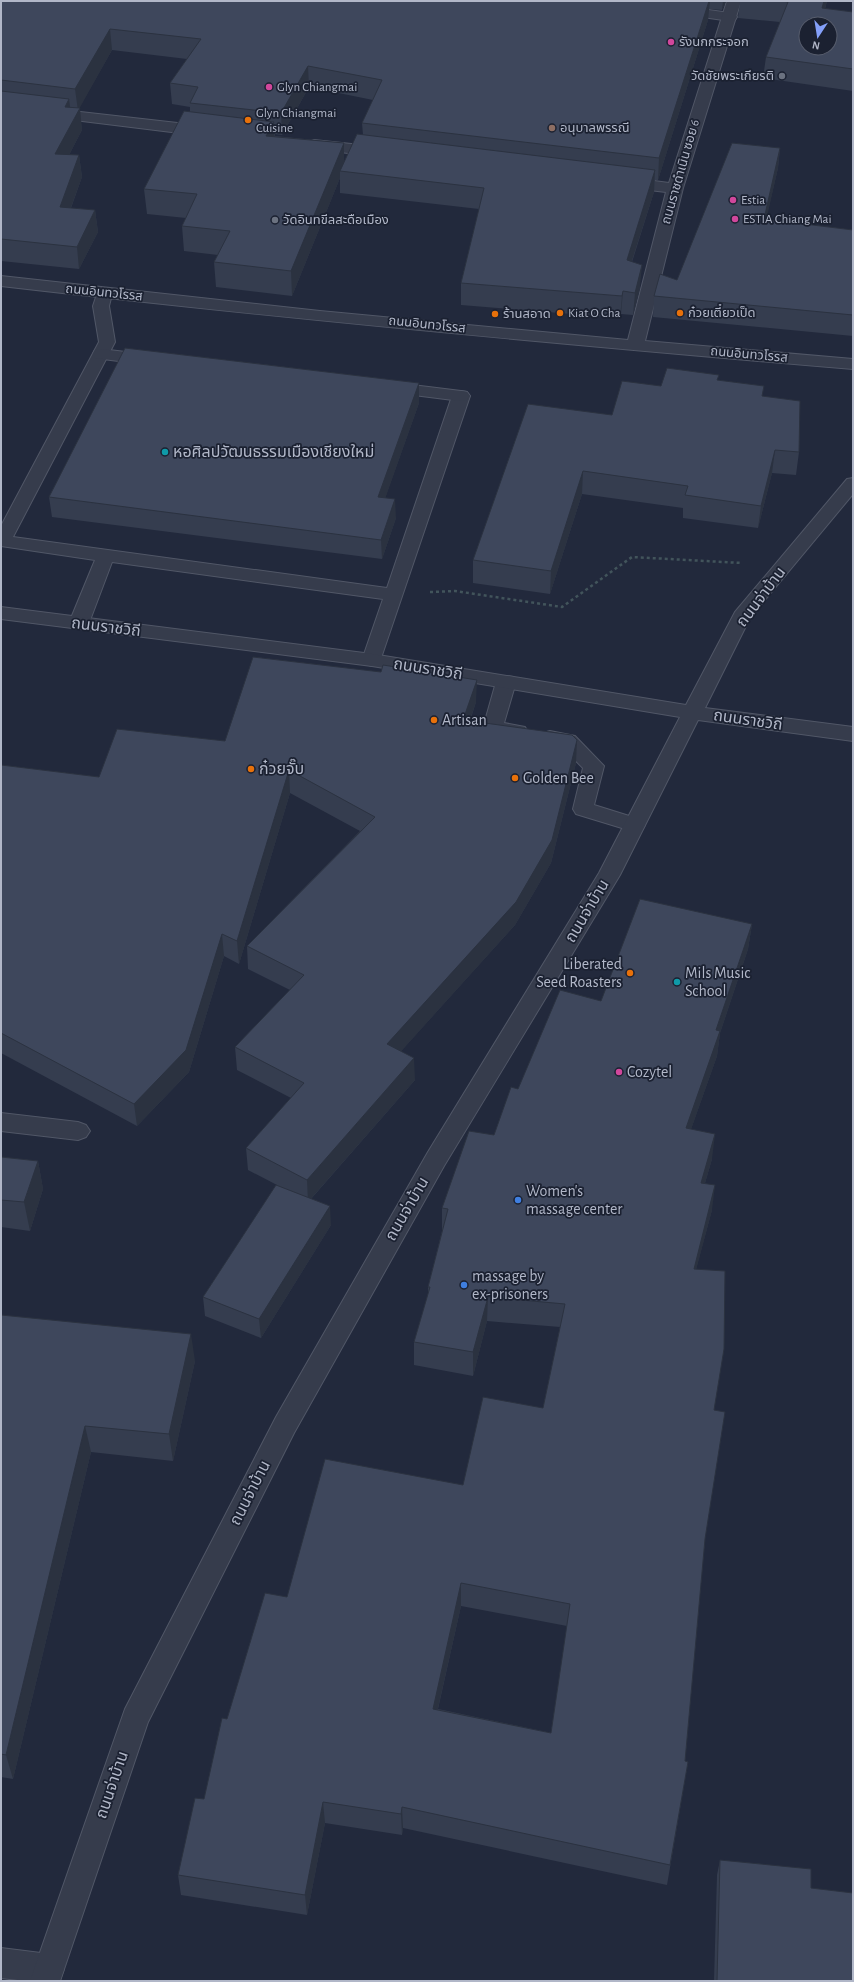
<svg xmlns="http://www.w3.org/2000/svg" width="854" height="1982" viewBox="0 0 854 1982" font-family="'Alegreya Sans','Noto Sans Thai',sans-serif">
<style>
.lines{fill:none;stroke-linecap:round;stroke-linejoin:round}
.lane-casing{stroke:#515767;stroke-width:2}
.street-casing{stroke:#515767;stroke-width:2}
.path{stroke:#42545b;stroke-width:2.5;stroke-dasharray:3 3;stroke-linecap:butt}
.lane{fill:#363c4c;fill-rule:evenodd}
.street{fill:#363c4c;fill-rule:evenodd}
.wall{fill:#353d4f;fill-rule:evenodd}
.shaded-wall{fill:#2b3240}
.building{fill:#3e475c;stroke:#2b3240;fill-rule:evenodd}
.hotel-dot{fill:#d1479c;stroke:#1b2131;stroke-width:1.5}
.worship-dot{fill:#6b7280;stroke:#1b2131;stroke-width:1.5}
.food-dot{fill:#e8710a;stroke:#1b2131;stroke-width:1.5}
.education-dot{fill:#8d6e63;stroke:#1b2131;stroke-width:1.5}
.culture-dot{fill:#0f9aa8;stroke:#1b2131;stroke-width:1.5}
.shop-dot{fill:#3f7fe0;stroke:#1b2131;stroke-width:1.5}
.labels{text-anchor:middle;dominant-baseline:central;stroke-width:3.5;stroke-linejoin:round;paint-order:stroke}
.far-poi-label{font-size:13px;fill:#b1b7c8;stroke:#1b2131;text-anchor:start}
.far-street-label{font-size:13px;fill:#b1b7c8;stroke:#1b2131}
.poi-label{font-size:16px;fill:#b1b7c8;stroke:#1b2131;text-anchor:start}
.street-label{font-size:16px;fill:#b1b7c8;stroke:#1b2131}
</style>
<rect width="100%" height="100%" fill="#22293c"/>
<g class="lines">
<g class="lane-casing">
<path id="lane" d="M 680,6 L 730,13 L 735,14 L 737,17 L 735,20 L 730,21 L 675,13 L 673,10 L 675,7 Z
M 104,289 L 110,291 L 112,294 L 109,306 L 115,342 L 13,537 L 387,588 L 452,396 L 455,392 L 461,391 L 467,392 L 470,396 L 379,664 L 372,666 L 365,664 L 362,660 L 383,599 L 112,562 L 89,623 L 86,627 L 79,629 L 72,627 L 69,623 L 95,560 L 1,546 L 1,526 L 99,342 L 93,306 L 98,291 Z
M 506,676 L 513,677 L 516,682 L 504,723 L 525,727 L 528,732 L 525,737 L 518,739 L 486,733 L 483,728 L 496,682 L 499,677 Z
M 550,731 L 575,736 L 604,766 L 594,805 L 642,820 L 645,825 L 642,830 L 635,832 L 576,814 L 573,809 L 583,768 L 562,747 L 543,743 L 540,738 L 543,733 Z
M 1,1113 L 78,1122 L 86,1125 L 90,1131 L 86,1137 L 78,1140 L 1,1131 Z
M 1,1948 L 49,1954 L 60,1958 L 64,1969 L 60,1980 L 26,1981 L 1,1978 Z"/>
</g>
<g class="street-casing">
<path id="street" d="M 727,1 L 741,1 L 683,188 L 645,341 L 853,359 L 853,369 C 569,345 285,319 1,286 L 1,276 L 320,311 L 628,340 L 666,192 L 624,187 L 619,185 L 616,182 L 619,179 L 624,177 L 669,183 Z
M 1,103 L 204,126 L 209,128 L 212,131 L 209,134 L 204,136 L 1,111 Z
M 314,140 L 379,147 L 384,149 L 387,152 L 384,155 L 379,157 L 309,148 L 306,145 L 309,142 Z
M 101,349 L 150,355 L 156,356 L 158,360 L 156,364 L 150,365 L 95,358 L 93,354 L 95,350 Z
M 388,382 L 461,391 L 467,392 L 470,396 L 467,400 L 461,401 L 382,391 L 379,387 L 382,383 Z
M 853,478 L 853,494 L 750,618 L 705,708 L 853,727 L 853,741 L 698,720 L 620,875 L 444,1166 L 294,1433 L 148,1722 L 60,1981 L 30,1981 L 125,1709 L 276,1417 L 428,1152 L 599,873 L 680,717 L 372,666 L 1,619 L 1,607 L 372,654 L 686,705 L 735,612 L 847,479 Z"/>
</g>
<path class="path" d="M 430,592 L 455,591 L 562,607 L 632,557 L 742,563"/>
<use href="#lane" class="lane"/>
<use href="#street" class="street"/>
</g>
<path class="wall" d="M 1,1 L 726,1 L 722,10 L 709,9 L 708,20 L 658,180 L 655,180 L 654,192 L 632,262 L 640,287 L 633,315 L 621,314 L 620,318 L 461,305 L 461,283 L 479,209 L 340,193 L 340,178 L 292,296 L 216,287 L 214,262 L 218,255 L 184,251 L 182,226 L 186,218 L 147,214 L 144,189 L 190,112 L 190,107 L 172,104 L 170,83 L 187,59 L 112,50 L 79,108 L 82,130 L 69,155 L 79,155 L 82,177 L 71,208 L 95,210 L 98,232 L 79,269 L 1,261 ZM 309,87 L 373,100 L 362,123 L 363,135 L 344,162 L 344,143 L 275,136 L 275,134 L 282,135 Z
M 740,1 L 827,1 L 825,9 L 853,12 L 853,91 L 763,78 L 766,57 L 780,22 L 738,18 Z
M 780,148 L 778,168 L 766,219 L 853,230 L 853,336 L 653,317 L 654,296 L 677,280 Z
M 718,380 L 763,396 L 799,452 L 796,475 L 772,473 L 758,528 L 683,518 L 683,508 L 582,494 L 550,594 L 473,583 L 473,560 L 612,415 L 661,386 Z
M 419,403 L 385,498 L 396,518 L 382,559 L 52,517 L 49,497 Z
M 476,702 L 470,721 L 576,763 L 551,863 L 515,925 L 401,1051 L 415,1080 L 311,1199 L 331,1225 L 261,1338 L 205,1316 L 203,1297 L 277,1185 L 248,1170 L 246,1148 L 291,1098 L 237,1070 L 235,1047 L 290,990 L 248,969 L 247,946 L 360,831 L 290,793 L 239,964 L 224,956 L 189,1072 L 137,1126 L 1,1053 L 1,765 L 99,777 L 225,741 Z
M 752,924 L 748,949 L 720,1033 L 717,1056 L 691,1129 L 712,1159 L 705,1183 L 712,1210 L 696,1269 L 714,1410 L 705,1539 L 685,1761 L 688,1762 L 667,1885 L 403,1828 L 402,1835 L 325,1823 L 307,1915 L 181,1895 L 178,1875 L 204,1799 L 227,1719 L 287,1597 L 463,1485 L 543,1408 L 560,1327 L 487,1321 L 473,1376 L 414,1365 L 414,1342 L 428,1295 L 428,1287 L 442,1231 L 442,1208 L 494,1135 L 518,1089 L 601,1001 ZM 461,1606 L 567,1626 L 551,1733 L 438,1709 Z
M 1,1157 L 38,1161 L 43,1189 L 30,1231 L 1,1227 Z
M 1,1315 L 195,1361 L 173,1461 L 91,1452 L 13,1779 L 1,1777 Z
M 720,1860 L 811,1888 L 853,1981 L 714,1981 L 717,1875 Z"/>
<path class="shaded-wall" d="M 709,1 L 710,1 L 708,20 L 658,180 L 659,158 Z
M 723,1 L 726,1 L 722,10 Z
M 824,1 L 827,1 L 821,24 L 822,8 Z
M 110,29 L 112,50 L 78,111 L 75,89 Z
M 308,66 L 309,87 L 282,135 L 281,113 Z
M 69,99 L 72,121 L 65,107 Z
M 80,108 L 82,130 L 58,176 L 55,154 Z
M 274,122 L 275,146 L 266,136 Z
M 344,143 L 344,168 L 340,171 L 340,178 L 292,296 L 291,271 Z
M 780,148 L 778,168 L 762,239 L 764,219 Z
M 79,155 L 82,177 L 63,229 L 60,207 Z
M 655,170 L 654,192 L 625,282 L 627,260 Z
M 95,210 L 98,232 L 79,269 L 77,247 Z
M 642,265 L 640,287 L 633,315 L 635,293 Z
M 623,291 L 621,314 L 620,318 L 622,296 Z
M 419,383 L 419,403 L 379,516 L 378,497 Z
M 775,450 L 772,473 L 758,528 L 761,506 Z
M 583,471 L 582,494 L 550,594 L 551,571 Z
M 395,499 L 396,518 L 382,559 L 381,540 Z
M 477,680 L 476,702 L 462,743 L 463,720 Z
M 577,740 L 576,763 L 551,863 L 515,925 L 387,1067 L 387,1044 Z
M 289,770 L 290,793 L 239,964 L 237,941 Z
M 752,924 L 748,949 L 720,1033 L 717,1056 L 683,1152 L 686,1128 L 716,1030 Z
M 222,934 L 224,956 L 189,1072 L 137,1126 L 134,1104 Z
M 414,1058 L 415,1080 L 308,1202 L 307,1180 Z
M 715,1134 L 712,1159 L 698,1207 L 701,1183 Z
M 38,1161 L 43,1189 L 30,1231 L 24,1202 Z
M 715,1185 L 712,1210 L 690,1293 L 694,1269 Z
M 330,1206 L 331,1225 L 261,1338 L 259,1319 Z
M 488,1297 L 487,1321 L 473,1376 L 473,1352 Z
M 191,1334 L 195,1361 L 173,1461 L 169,1434 Z
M 85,1426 L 91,1452 L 13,1779 L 6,1755 Z
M 461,1583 L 461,1606 L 433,1730 L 433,1709 Z
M 323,1802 L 325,1823 L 307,1915 L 305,1895 Z
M 402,1807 L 403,1828 L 402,1835 L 401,1814 Z"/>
<path class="building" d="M 1,1 L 709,1 L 659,158 L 362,123 L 382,80 L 308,66 L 281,113 L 190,103 L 198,87 L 170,83 L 201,39 L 110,29 L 75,89 L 1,80 Z
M 782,1 L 824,1 L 822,8 L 853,12 L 853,69 L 766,57 L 788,2 ZM 806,24 L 830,24 L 830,48 L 806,48 Z
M 1,91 L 69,99 L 65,107 L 80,108 L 55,154 L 79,155 L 60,207 L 95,210 L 77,247 L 1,239 Z
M 184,111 L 274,122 L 266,136 L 344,143 L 291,271 L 214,262 L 230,231 L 182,226 L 197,194 L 144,189 Z
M 357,134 L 655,170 L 627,260 L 642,265 L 635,293 L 623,291 L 622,296 L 461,283 L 484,188 L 340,171 Z
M 732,143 L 780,148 L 764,219 L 853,230 L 853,315 L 654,296 L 660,274 L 677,280 Z
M 125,348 L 419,383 L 378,497 L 395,499 L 381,540 L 49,497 Z
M 667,368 L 719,375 L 717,380 L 764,386 L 762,396 L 800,401 L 799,452 L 775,450 L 761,506 L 685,495 L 688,486 L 583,471 L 551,571 L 473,560 L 528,404 L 612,415 L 622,381 L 661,386 Z
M 253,657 L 381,672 L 383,665 L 477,680 L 463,720 L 572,735 L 577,740 L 552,840 L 516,902 L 387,1044 L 414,1058 L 307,1180 L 246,1148 L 304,1083 L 235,1047 L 304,975 L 247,946 L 375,817 L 289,770 L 237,941 L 222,934 L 186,1050 L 134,1104 L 1,1033 L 1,765 L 99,777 L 117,729 L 225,741 Z
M 640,899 L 752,924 L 716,1030 L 720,1031 L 686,1128 L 715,1134 L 701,1183 L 715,1185 L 694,1269 L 725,1271 L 724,1349 L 714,1410 L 725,1412 L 705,1539 L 685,1761 L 688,1762 L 670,1865 L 402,1807 L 401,1814 L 323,1802 L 305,1895 L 178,1875 L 195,1798 L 204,1799 L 222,1718 L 227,1719 L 265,1593 L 287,1597 L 325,1459 L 463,1485 L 483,1397 L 543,1408 L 565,1304 L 488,1297 L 473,1352 L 414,1342 L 430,1287 L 428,1287 L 448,1209 L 442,1208 L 469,1131 L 494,1135 L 511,1087 L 518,1089 L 560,990 L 601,1001 ZM 461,1583 L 570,1604 L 551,1733 L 433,1709 Z
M 1,1157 L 38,1161 L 24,1202 L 1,1200 Z
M 276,1185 L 330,1206 L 259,1319 L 203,1297 Z
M 1,1315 L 191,1334 L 169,1434 L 85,1426 L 6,1755 L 1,1754 Z
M 720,1860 L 811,1869 L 811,1888 L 853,1893 L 853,1981 L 717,1981 Z"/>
<g class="hotel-dot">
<circle cx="671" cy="42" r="4"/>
<circle cx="269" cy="87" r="4"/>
<circle cx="733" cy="200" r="4"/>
<circle cx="735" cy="219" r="4"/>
<circle cx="619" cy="1072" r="4"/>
</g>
<g class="worship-dot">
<circle cx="782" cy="76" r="4"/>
<circle cx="275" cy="220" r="4"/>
</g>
<g class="food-dot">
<circle cx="248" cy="120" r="4"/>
<circle cx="560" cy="313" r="4"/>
<circle cx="680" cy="313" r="4"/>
<circle cx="495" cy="314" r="4"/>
<circle cx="434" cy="720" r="4"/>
<circle cx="251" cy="769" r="4"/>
<circle cx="515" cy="778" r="4"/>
<circle cx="630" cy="973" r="4"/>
</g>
<circle class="education-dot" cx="552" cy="128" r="4"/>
<g class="culture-dot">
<circle cx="165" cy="452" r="4"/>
<circle cx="677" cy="982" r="4"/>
</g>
<g class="shop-dot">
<circle cx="518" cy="1200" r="4"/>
<circle cx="464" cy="1285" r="4"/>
</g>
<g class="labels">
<g class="far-poi-label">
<text x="679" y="42">รังนกกระจอก</text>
<text x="774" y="76" text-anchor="end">วัดชัยพระเกียรติ</text>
<text x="277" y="87">Glyn Chiangmai</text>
<text x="256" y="113">Glyn Chiangmai<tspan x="256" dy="15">Cuisine</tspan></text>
<text x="560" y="128">อนุบาลพรรณี</text>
<text x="741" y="200">Estia</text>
<text x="743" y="219">ESTIA Chiang Mai</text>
<text x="283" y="220">วัดอินทขีลสะดือเมือง</text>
<text x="568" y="313">Kiat O Cha</text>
<text x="688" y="313">ก๋วยเตี๋ยวเป็ด</text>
<text x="503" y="314">ร้านสอาด</text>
</g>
<g class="far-street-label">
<text transform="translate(681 172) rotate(-74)">ถนนราชดำเนิน ซอย 6</text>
<text transform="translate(104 293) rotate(6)">ถนนอินทวโรรส</text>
<text transform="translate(427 325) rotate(6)">ถนนอินทวโรรส</text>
<text transform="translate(749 355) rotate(5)">ถนนอินทวโรรส</text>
</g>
<g class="poi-label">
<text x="173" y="452">หอศิลปวัฒนธรรมเมืองเชียงใหม่</text>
<text x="442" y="720">Artisan</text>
<text x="259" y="769">ก๋วยจั๊บ</text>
<text x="523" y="778">Golden Bee</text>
<text x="622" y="964" text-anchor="end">Liberated<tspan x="622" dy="18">Seed Roasters</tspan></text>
<text x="685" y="973">Mils Music<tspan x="685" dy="18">School</tspan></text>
<text x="627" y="1072">Cozytel</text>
<text x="526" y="1191">Women's<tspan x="526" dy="18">massage center</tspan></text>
<text x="472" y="1276">massage by<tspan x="472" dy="18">ex-prisoners</tspan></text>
</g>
<g class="street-label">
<text transform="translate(761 597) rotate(-53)">ถนนจ่าบ้าน</text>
<text transform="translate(106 627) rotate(7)">ถนนราชวิถี</text>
<text transform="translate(428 669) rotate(9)">ถนนราชวิถี</text>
<text transform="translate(748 720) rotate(8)">ถนนราชวิถี</text>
<text transform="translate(587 911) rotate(-59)">ถนนจ่าบ้าน</text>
<text transform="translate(407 1209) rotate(-60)">ถนนจ่าบ้าน</text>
<text transform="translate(250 1493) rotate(-63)">ถนนจ่าบ้าน</text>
<text transform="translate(112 1785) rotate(-71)">ถนนจ่าบ้าน</text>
</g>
</g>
<rect width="854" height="1982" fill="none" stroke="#b1b7c8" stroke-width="4"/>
<g transform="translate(818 36) rotate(192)"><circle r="19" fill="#1b2131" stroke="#575d6d"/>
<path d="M0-3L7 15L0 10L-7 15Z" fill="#84a0fa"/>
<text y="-6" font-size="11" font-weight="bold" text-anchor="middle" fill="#b1b7c8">N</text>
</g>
</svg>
